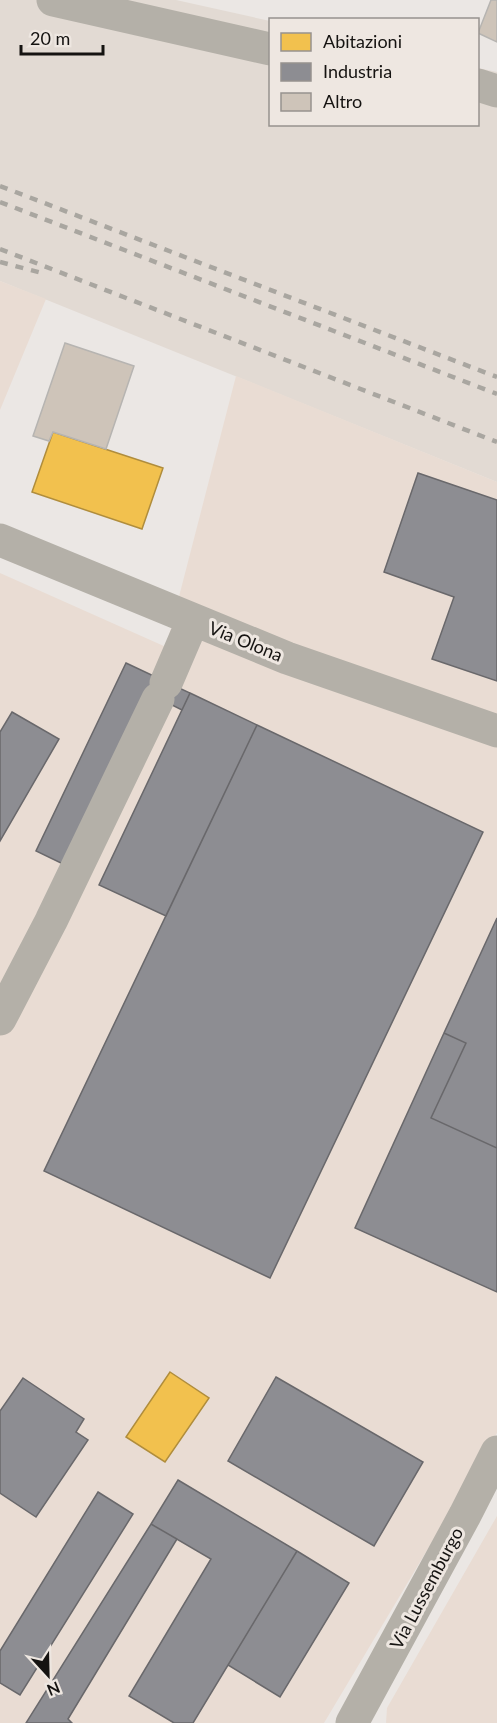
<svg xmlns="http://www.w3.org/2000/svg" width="497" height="1723" viewBox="0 0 497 1723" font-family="Lato,sans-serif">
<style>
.built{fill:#e2dad3}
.industrial{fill:#e9dcd3}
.homes{fill:#f2c14e;stroke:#b08d3c;stroke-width:1.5}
.industry{fill:#8d8d92;stroke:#69686b;stroke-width:1.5}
.building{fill:#cec4b9;stroke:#b6b4b1;stroke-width:1.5}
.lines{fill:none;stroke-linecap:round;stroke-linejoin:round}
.minor{stroke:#b4b0a8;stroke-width:33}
.rail{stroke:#a9a6a0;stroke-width:4.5;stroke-dasharray:8 8;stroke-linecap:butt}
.labels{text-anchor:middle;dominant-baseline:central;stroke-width:6;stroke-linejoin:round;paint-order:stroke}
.street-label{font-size:18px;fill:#151311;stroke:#eee7e1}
</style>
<rect width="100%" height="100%" fill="#ebe7e4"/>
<path class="built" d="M 0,0 L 176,0 L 270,21 L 270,124 L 478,124 L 478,68 L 497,72 L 497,482 L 0,281 Z"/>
<path class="industrial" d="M 0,281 L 46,299 L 0,410 Z
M 236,376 L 497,482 L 497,1433 L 324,1723 L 0,1723 L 0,573 L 166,647 Z
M 497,1516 L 497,1723 L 386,1723 L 387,1708 Z"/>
<path class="homes" d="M 53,432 L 163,468 L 142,529 L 32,492 Z
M 170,1372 L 209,1398 L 165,1462 L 126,1437 Z"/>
<path class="industry" d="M 418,473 L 497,500 L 497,681 L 432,659 L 454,597 L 384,572 Z
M 126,663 L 190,693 L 182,710 L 146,692 L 63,864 L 36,851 Z
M 190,693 L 257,725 L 166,916 L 99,885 Z
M 12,712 L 59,739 L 0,841 L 0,732 Z
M 257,725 L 483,832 L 270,1278 L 44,1171 Z
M 497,918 L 497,1148 L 431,1118 L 466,1043 L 444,1033 Z
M 444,1033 L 466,1043 L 431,1118 L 497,1148 L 497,1292 L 355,1228 Z
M 276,1377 L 423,1462 L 374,1546 L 228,1461 Z
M 23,1378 L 84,1419 L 76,1432 L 88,1440 L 36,1517 L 0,1493 L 0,1411 Z
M 178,1480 L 297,1551 L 193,1723 L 174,1723 L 129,1696 L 211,1559 L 151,1524 Z
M 98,1492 L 133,1514 L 20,1695 L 0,1683 L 0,1651 Z
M 151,1524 L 177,1539 L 68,1719 L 72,1723 L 26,1723 Z
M 297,1551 L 349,1583 L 280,1697 L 228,1665 Z"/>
<path class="building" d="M 491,0 L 497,0 L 497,42 L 478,33 Z
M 65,343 L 134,366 L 106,449 L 53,432 L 49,441 L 33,436 Z"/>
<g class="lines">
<path class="minor" d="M 53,0 L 270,49
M 478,85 L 497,91
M 0,540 L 287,658 L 497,731
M 166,683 L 193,620
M 0,1019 L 51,921 L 158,699
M 352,1723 L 465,1515 L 497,1452"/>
<path class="rail" d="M 0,186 L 497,377
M 0,202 L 497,394
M 0,249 L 497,442
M 0,262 L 42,273"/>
</g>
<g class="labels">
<g class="street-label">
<text transform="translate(246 641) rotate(22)">Via Olona</text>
<text transform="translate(426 1588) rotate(-62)">Via Lussemburgo</text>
</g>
</g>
<rect x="269" y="18" width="210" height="108" fill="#eee7e1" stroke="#97928e" stroke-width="1.5"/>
<rect x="281" y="33" width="30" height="18" fill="#f2c14e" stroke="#97928e" stroke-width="1.5"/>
<text x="323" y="48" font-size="18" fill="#151311">Abitazioni</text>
<rect x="281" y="63" width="30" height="18" fill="#8d8d92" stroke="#97928e" stroke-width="1.5"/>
<text x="323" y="78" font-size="18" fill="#151311">Industria</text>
<rect x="281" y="93" width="30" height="18" fill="#cec4b9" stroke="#97928e" stroke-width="1.5"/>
<text x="323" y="108" font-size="18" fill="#151311">Altro</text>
<g transform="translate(48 1675) rotate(158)" stroke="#eee7e1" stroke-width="4.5" paint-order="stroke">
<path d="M0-4.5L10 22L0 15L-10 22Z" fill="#151311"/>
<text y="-9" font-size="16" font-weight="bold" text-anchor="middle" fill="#151311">N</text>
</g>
<path d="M21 45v9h82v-9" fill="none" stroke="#151311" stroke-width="3"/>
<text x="30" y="45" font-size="18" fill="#151311" stroke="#eee7e1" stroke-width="4.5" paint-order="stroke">20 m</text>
</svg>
